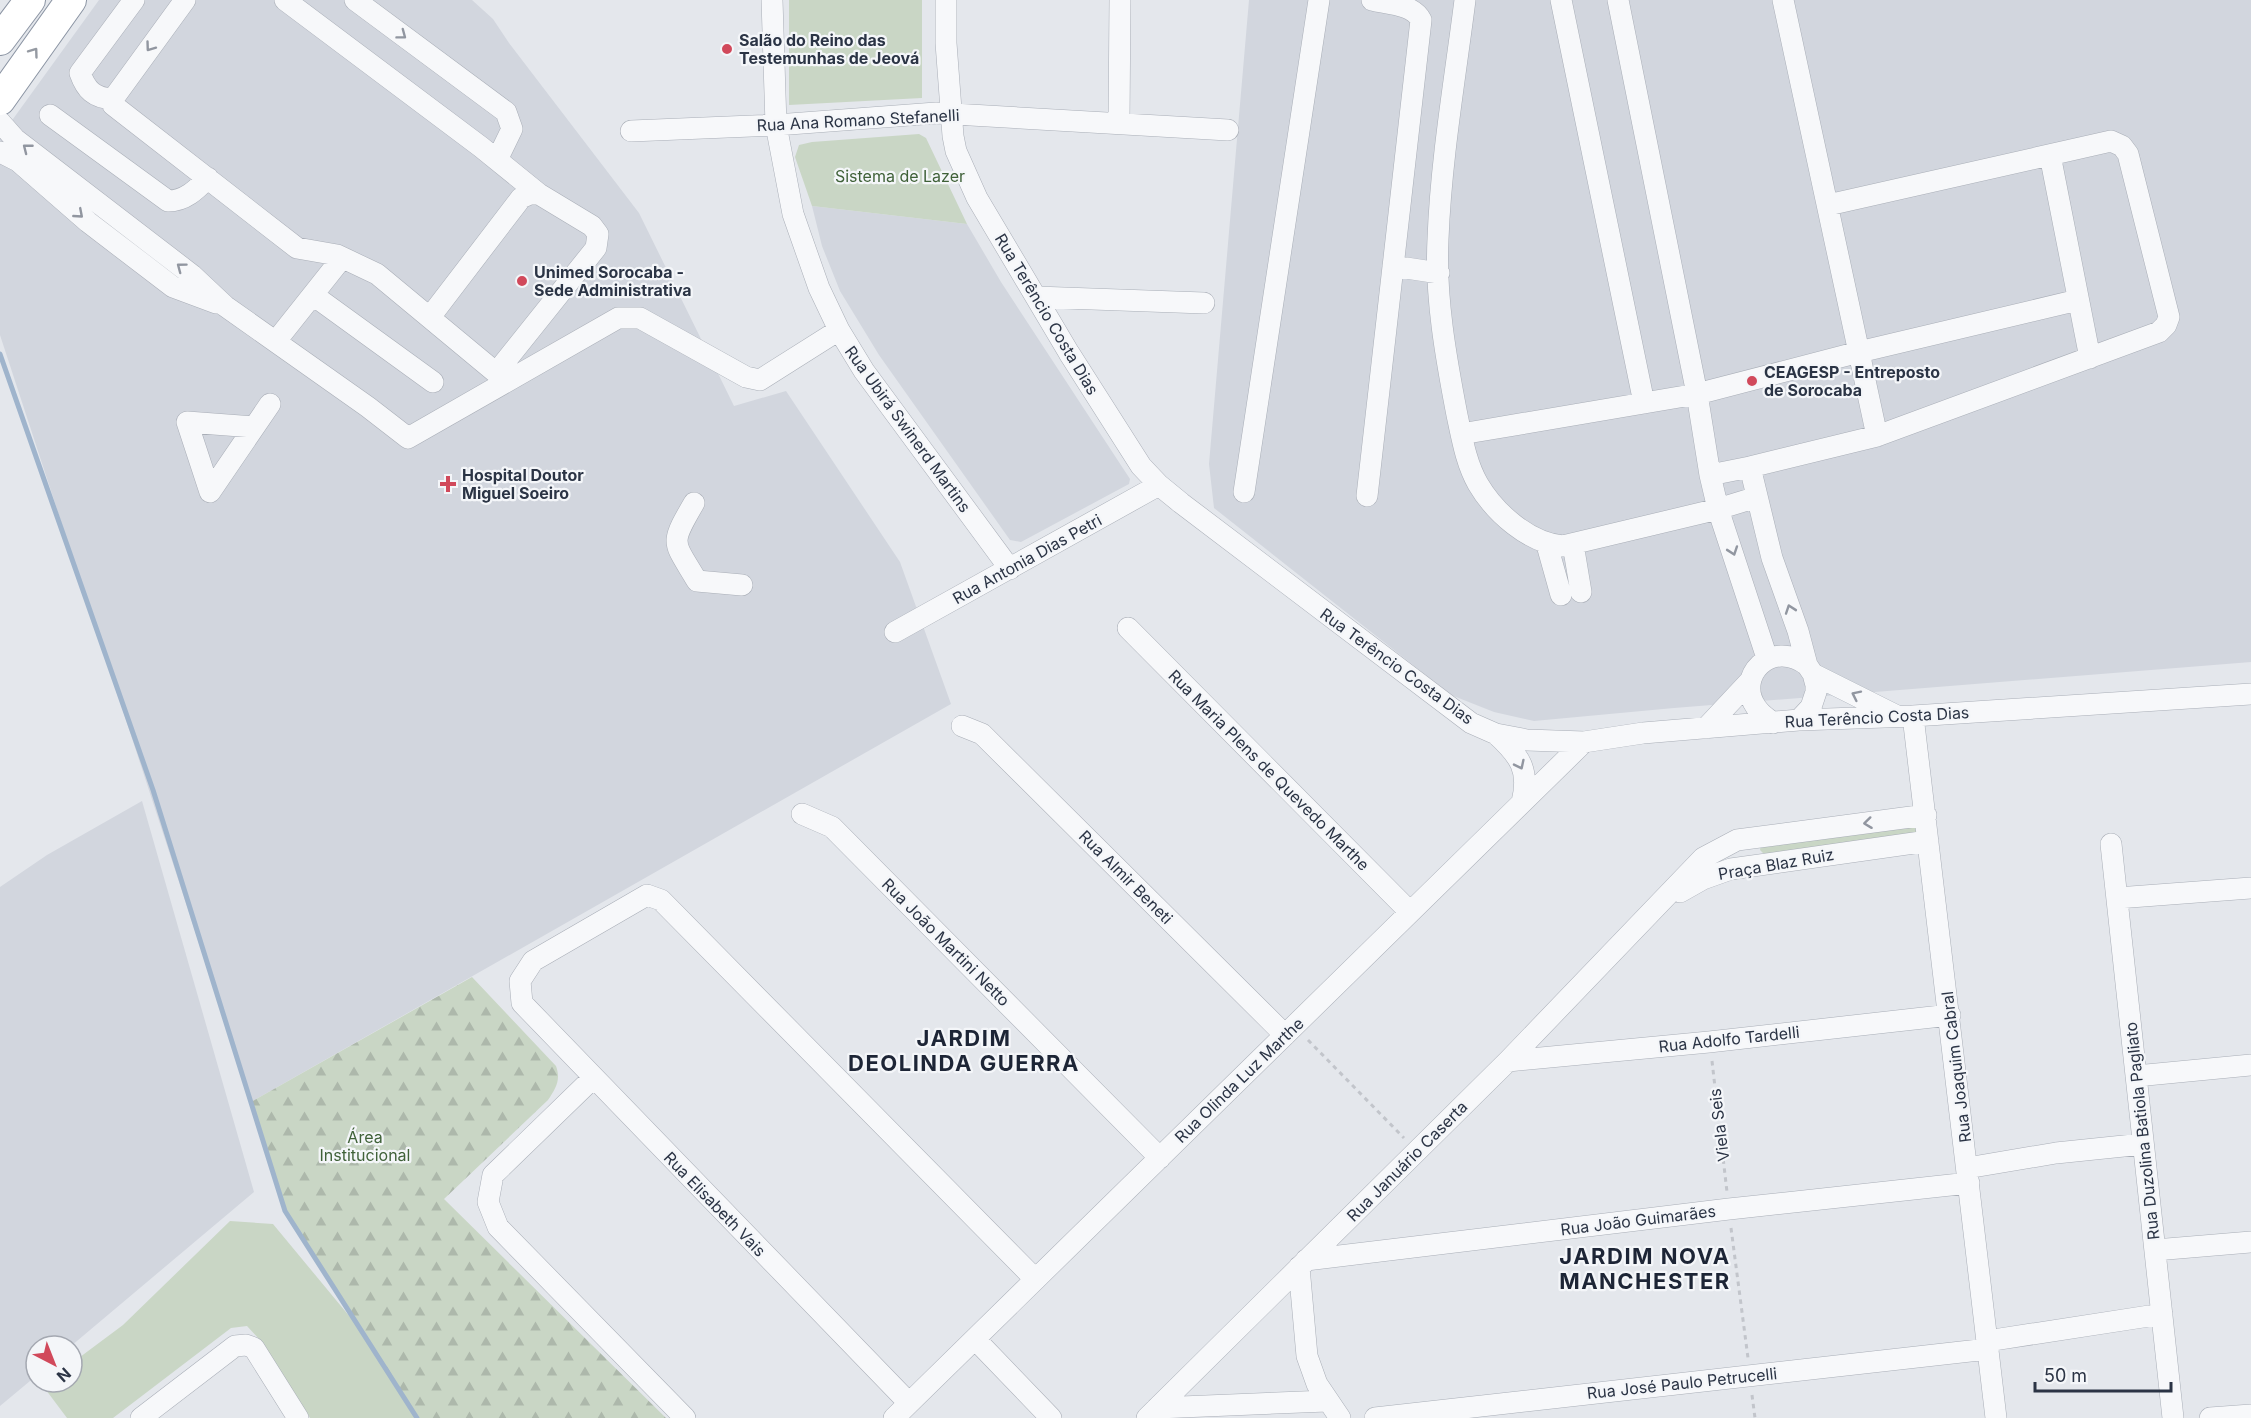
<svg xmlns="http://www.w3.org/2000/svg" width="2251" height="1418" viewBox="0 0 2251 1418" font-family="Inter,sans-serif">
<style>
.built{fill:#d2d6de}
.forest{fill:url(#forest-firs)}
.park{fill:#c9d6c5}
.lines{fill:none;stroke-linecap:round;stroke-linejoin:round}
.stream{stroke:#9fb4cc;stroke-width:5}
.minor-casing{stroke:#a9aeb7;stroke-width:22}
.highway-casing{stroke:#8b94a3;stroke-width:32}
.path{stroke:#c2c5cb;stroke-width:3;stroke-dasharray:4.5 4.5;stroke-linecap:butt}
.minor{stroke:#f7f8fa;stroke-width:21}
.highway{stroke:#fff;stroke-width:30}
.oneway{stroke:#9196a0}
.oneway2{stroke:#959aa2}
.poi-dot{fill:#d1495b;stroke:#f4f6f9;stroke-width:2}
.labels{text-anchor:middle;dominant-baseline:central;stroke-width:4.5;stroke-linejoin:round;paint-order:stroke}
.poi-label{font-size:16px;font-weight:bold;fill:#2b3445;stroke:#f4f6f9;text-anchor:start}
.street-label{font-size:16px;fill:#2b3445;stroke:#f4f6f9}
.park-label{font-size:16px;fill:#3f6138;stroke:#f4f6f9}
.district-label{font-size:22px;font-weight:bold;letter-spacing:1.5px;fill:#1d2536;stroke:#f4f6f9}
</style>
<defs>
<pattern id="forest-firs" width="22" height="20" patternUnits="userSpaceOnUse" patternTransform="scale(1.5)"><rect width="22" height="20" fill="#c9d6c5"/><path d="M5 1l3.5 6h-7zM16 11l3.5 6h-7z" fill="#adb8ab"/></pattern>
</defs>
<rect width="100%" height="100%" fill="#e4e7ec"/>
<path class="built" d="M 99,0 L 472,0 L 493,19 L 509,43 L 639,213 L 734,406 L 786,391 L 900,562 L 951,704 L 251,1102 L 0,335 L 0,137 Z
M 1249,0 L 2251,0 L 2251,662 L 1674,708 L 1534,721 L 1494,712 L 1451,695 L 1214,508 L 1209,464 Z
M 812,206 L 967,224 L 1001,282 L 1130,479 L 1129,484 L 1021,542 L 1010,540 L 879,355 L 840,291 L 822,246 Z
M 142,801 L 254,1192 L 71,1346 L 36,1346 L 36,1376 L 0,1406 L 0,887 L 47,855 Z"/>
<path class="forest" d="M 472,977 L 556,1066 C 561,1080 556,1088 548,1100 L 444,1199 L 666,1418 L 417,1418 L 285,1211 L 251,1102 Z"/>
<path class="park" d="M 789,0 L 922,0 L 922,98 L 789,105 Z
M 919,134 L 926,138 L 967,224 L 812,206 L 795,157 L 799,145 L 812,142 Z
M 1916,824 L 1917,833 L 1765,855 L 1760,850 L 1761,845 Z
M 230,1221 L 273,1224 L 360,1329 L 417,1418 L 310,1418 L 259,1339 L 247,1326 L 231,1328 L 113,1418 L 67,1418 L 43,1386 L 47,1382 L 72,1382 L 72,1363 L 123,1325 Z"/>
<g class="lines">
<path class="stream" d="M 0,354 L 153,790 L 285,1211 L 417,1418"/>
<g class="minor-casing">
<path id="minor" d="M 285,0 L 481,147 L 539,194
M 355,0 L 506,112 L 512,129 L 497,160
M 772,0 L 776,125 L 793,214 L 819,288 L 839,330 L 864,371 L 1010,569
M 946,0 L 946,43 L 953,136 L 956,151 L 977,198 L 1069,353 L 1141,466 L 1159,485 L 1181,503 L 1471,723 L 1496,734 L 1527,740 L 1584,742 L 1643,733 L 1799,720 L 1913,716 L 2251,694
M 1465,0 C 1455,79 1441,159 1438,239 C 1435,297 1446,358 1457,415 C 1462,438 1466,463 1478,484 C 1495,513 1529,543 1563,546 L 1718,509 L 1757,497
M 1561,0 L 1644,403
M 1618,0 L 1697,394 L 1710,475 L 1718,509 L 1767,658
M 1783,0 L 1877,436
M 113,99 L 113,105 L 297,248 L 337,255 L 377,274 L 506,381
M 113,99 C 94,98 86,90 80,73 L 134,0
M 113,99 L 185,0
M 50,115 L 168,201 C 185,201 196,190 208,178
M 0,122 L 15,139 L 192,275 L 225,306 L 368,407 L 408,438 L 618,318 L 640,318 L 746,377 L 760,380 L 839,330
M 1119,122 L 1120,0
M 631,131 L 776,125 L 936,113 L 1228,130
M 0,152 L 18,161 L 88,222 L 173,287 L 216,303
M 2050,155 L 2090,358
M 1393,266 L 1439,273
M 313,295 L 433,382
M 1036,297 L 1204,303
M 430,317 L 521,198 L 530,194 L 539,194 L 592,226 L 598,234 L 596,248 L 496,373
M 276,341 L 342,258
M 254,427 L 187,422 L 210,492 L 270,404
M 1461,434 L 1697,394 L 1859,352 L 2078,300
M 1750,467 L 1772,558 L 1798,631 L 1807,665 L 1813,674 L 1816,685 L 1816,692 L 1811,707 L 1799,720
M 1710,475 L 1750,467 L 1877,436 L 2159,332 L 2166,325 L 2169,317 L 2128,154 L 2122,146 L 2111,141 L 1828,205
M 1244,492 L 1319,0
M 1367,496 L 1421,20 C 1413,4 1388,4 1372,0
M 694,503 C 669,546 673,540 697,581 L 742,585
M 1573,544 L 1581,592
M 1547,545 L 1561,595
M 1128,628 L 1410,912
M 895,632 L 1159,485
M 1813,674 L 1895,715
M 1913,716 L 1996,1418
M 1773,723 C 1767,718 1760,714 1756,707 C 1735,677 1771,638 1807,665
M 962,726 L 982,734 L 1285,1035
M 1706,728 L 1750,681
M 1496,734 C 1520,756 1530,770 1522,802
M 802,814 L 832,827 L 1160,1158
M 2111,844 L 2173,1418
M 1680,892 L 1703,879 L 1731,869 L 1928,841
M 2117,898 L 2251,888
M 1508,1061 L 1709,1042 L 1950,1015
M 2136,1076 L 2251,1065
M 593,1078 L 493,1175 L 488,1202 L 498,1227 L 685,1418
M 1967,1168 L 2056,1153 L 2143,1144
M 2155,1250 L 2251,1242
M 1306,1260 L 1729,1209 L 1969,1183
M 1299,1267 L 1307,1356 L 1317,1384 L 1340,1418
M 975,1339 L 1051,1418
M 1987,1341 L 2162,1314
M 909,1403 L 522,1003 L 520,981 L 533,961 L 647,895 L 661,900 L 1035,1279
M 1157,1408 L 1327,1401
M 141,1418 L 235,1346 L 246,1345 L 254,1348 L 298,1418
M 894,1418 L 1584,742
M 1147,1418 L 1508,1061 L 1703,858 L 1737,840 L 1926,815
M 1375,1418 L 1988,1349
M 2210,1418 L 2251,1415"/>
</g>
<g class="highway-casing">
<path id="highway" d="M 0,40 L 30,0
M 0,100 L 71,0"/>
</g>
<path class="path" d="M 1308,1040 L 1404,1138
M 1712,1061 L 1727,1192
M 1731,1228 L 1748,1358
M 1752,1395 L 1755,1418"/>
<use href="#minor" class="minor"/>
<use href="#highway" class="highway"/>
</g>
<defs><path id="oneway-chevron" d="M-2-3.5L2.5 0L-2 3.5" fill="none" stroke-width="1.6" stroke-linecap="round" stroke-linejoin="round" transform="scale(1.5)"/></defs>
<g class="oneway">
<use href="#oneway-chevron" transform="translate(402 35) rotate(37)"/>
<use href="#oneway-chevron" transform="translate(150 47) rotate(126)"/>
<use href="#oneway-chevron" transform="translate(27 148) rotate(-142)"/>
<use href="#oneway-chevron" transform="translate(79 214) rotate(41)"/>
<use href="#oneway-chevron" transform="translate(181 267) rotate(-143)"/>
<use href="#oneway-chevron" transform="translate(1733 551) rotate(71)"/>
<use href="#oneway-chevron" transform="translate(1790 609) rotate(-109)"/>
<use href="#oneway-chevron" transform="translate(1856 695) rotate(-154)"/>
<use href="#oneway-chevron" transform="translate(1520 765) rotate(64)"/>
<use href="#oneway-chevron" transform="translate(1868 823) rotate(173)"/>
</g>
<use class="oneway2" href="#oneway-chevron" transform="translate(34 52) rotate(-54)"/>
<g class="poi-dot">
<circle cx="727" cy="49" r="6"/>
<circle cx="522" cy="281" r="6"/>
<circle cx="1752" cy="381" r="6"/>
<path d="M445 475h6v6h6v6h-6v6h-6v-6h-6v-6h6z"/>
</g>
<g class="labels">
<g class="poi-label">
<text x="739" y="40">Salão do Reino das<tspan x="739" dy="18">Testemunhas de Jeová</tspan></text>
<text x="534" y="272">Unimed Sorocaba -<tspan x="534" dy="18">Sede Administrativa</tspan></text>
<text x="1764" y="372">CEAGESP - Entreposto<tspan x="1764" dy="18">de Sorocaba</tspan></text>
<text x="462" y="475">Hospital Doutor<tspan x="462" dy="18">Miguel Soeiro</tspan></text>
</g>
<g class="street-label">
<text transform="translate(858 120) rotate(-3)">Rua Ana Romano Stefanelli</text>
<text transform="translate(1047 314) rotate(59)">Rua Terêncio Costa Dias</text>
<text transform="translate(908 429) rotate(54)">Rua Ubirá Swinerd Martins</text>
<text transform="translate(1027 559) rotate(-29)">Rua Antonia Dias Petri</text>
<text transform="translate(1397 666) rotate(36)">Rua Terêncio Costa Dias</text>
<text transform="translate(1877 717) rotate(-3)">Rua Terêncio Costa Dias</text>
<text transform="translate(1269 770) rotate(45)">Rua Maria Plens de Quevedo Marthe</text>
<text transform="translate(1776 864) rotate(-10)">Praça Blaz Ruiz</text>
<text transform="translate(1126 877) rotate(45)">Rua Almir Beneti</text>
<text transform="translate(946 942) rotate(45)">Rua João Martini Netto</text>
<text transform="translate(1729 1039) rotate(-6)">Rua Adolfo Tardelli</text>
<text transform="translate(1956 1067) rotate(-97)">Rua Joaquim Cabral</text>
<text transform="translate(1239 1080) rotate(-44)">Rua Olinda Luz Marthe</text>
<text transform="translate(1719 1125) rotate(-97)">Viela Seis</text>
<text transform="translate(2142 1131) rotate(-96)">Rua Duzolina Batiola Pagliato</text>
<text transform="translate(1407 1161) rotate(-45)">Rua Januário Caserta</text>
<text transform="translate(715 1204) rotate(46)">Rua Elisabeth Vais</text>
<text transform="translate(1638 1220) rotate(-7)">Rua João Guimarães</text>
<text transform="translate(1682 1383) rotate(-6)">Rua José Paulo Petrucelli</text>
</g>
<g class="park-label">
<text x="900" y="176">Sistema de Lazer</text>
<text x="365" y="1137">Área<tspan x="365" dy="18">Institucional</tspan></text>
</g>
<g class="district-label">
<text x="964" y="1038">JARDIM<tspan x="964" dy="25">DEOLINDA GUERRA</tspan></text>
<text x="1645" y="1256">JARDIM NOVA<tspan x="1645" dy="25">MANCHESTER</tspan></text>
</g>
</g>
<g transform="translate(54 1364) rotate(138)"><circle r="28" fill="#f4f6f9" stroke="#a4a8b1" stroke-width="1.5"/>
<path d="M0-4.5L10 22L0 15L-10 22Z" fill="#d1495b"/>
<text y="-9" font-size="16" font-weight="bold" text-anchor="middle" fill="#2b3445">N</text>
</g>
<path d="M2035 1382v9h136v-9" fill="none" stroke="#2b3445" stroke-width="3"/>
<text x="2044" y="1382" font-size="18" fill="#2b3445" stroke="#f4f6f9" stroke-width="4.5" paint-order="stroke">50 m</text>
</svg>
